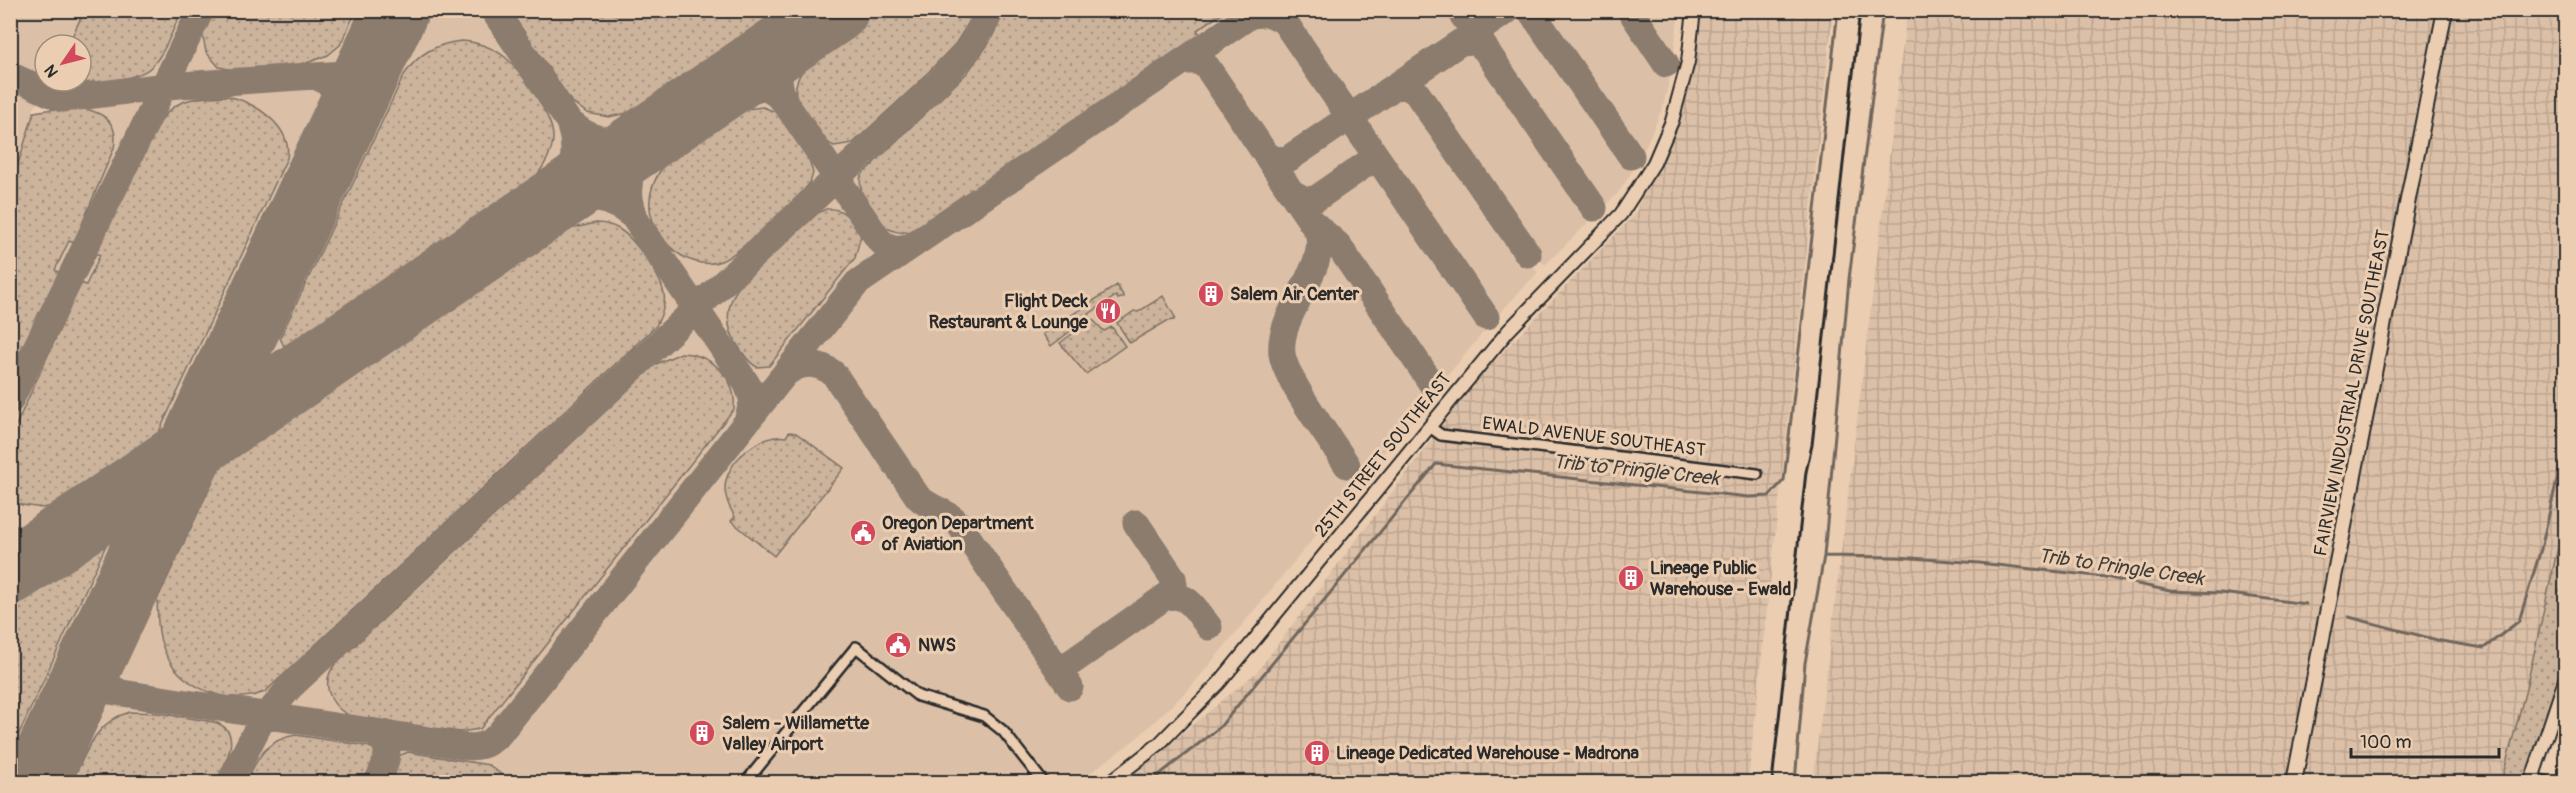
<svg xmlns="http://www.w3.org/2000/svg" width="2576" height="793" viewBox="0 0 2576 793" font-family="Pangolin,sans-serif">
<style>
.built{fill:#dbc0a7}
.industrial{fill:url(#industrial-grid)}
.green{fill:url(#green-dots);stroke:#7c6f64;stroke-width:1.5}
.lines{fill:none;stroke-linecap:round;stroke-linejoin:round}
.stream{stroke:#71665c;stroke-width:3}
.taxiway{stroke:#8b7c6e;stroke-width:27}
.runway{stroke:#8b7c6e;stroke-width:66}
.minor-casing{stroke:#2b2b2b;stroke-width:14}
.tertiary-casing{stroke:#2b2b2b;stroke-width:16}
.secondary-casing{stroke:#2b2b2b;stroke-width:18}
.minor{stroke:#ebceb2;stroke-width:9}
.tertiary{stroke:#ebceb2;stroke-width:12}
.secondary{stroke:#ebceb2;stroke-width:14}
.rail{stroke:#2b2b2b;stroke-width:3}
.labels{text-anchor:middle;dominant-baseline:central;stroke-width:6;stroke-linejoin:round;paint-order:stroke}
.poi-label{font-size:18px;font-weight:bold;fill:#2b2b2b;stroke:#ebceb2;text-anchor:start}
.street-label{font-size:18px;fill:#2b2b2b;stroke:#ebceb2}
.water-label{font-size:20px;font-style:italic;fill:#423f3b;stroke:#ebceb2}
</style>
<defs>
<pattern id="industrial-grid" width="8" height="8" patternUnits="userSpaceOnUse" patternTransform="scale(1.5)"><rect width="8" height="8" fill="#dbc0a7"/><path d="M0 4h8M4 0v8" fill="none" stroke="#bca590"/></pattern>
<pattern id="green-dots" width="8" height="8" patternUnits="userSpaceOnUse" patternTransform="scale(1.5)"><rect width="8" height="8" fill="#ccb39c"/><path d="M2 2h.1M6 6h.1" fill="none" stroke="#a6927f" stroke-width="1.8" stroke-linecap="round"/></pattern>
</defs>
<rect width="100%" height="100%" fill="#ebceb2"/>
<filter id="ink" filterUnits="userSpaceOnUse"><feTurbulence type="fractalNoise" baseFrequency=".0167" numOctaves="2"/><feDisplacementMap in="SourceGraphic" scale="12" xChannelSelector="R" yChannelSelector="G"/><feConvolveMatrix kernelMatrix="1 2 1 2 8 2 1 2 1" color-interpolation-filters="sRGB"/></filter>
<g filter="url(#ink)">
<path class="built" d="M 11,11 L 84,11 L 68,45 L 45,45 L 45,81 L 50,81 L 33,111 L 11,192 Z
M 121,11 L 1679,11 L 1672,68 L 1663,107 L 1640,159 L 1619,192 L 1545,265 L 1541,261 L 1534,266 L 1537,273 L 1491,323 L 1191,687 L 1137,738 L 1078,782 L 11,782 L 11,247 Z"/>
<path class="industrial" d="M 1700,11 L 1833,11 L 1748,782 L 1123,782 L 1257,672 L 1478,378 L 1636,213 Z
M 1907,11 L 2565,11 L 2565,544 L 2511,782 L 1813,782 Z"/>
<path class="green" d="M 84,11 L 84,10 L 182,11 C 173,28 165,54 151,67 C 136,82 81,84 61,82 L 81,81 L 81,45 L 68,45 Z
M 211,11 L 211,10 L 356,11 L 340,45 L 328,55 L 307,63 L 238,71 L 219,67 L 206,52 L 202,32 Z
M 510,11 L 795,11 L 654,107 L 609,117 L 587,113 L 571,101 Z
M 876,11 L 976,11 L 956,43 L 917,84 L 853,143 L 834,146 C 821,140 815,126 807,115 C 803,109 797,102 796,95 C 790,62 853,26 876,11 Z
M 1005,11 L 1226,11 L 1197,30 L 1201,35 L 917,228 C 888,247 855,201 861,175 L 967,73 L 989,43 Z
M 461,41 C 477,42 492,47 505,57 C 521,71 555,118 553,140 C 551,161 533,180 521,197 L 296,350 L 285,348 L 280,338 L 404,75 C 418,54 435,44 461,41 Z
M 227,96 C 253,101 293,126 287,158 L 151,449 L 71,503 L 42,508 L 22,505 L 11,500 L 11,436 L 81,283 L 86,285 L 100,255 L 95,253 L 154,131 C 173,97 190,98 227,96 Z
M 73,106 C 99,111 120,118 114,148 L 74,243 L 69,241 L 55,270 L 60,273 L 11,376 L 11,187 L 34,112 Z
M 763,107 L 778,113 L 809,159 L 813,173 L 810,183 C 797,199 738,255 721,261 C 686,274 646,233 650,199 C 653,165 694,130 722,115 C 733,110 751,108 763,107 Z
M 826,209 C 845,207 852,221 861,235 L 855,258 L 769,366 L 757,367 C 749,363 745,356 740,349 C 725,328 724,308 739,286 L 818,213 Z
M 596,223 C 604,223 612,225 619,229 C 634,238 661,276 664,294 C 666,305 661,316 656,326 L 265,692 C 228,707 179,688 164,650 C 157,634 158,618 157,600 L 227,451 L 548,234 Z
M 1117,285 L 1124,297 L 1118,299 L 1116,296 L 1089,314 L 1090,316 L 1051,346 L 1043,334 Z
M 1163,296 L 1175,317 L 1174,320 L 1167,321 L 1130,343 L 1117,323 L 1134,311 L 1138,312 Z
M 1092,319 L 1104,331 L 1112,327 L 1125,346 L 1086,374 L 1060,343 Z
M 681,353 C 711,354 737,377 734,409 L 480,729 L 460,732 L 348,715 C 328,704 321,682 335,664 L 656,364 Z
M 789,432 L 796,433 L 844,468 L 774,556 L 731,521 L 735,517 C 730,508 726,501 725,490 C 724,462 760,433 786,437 Z
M 2565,516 L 2565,677 L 2531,782 L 2501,782 L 2526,689 Z
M 114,528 L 11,751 L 11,599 Z
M 130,712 L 157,713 L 214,722 C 245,731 225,764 216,782 L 72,782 C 86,753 95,721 130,712 Z
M 296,735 L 367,746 L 376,750 L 379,758 L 369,782 L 246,782 C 257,758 267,739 296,735 Z
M 408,752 L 489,765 L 511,782 L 385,782 L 398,756 Z"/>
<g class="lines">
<path class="stream" d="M 1824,556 L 1898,557 L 1979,563 L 2105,577 L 2170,591 L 2221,593 L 2306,604
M 2349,617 L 2441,641 L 2484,648 L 2519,621 L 2541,549 L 2566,441
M 1150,782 L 1220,727 L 1436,464 L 1749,497 L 1769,496 L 1784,480 L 1838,10
M 1795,782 L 1805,663 L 1824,556 L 1849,279 L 1883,10"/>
<path class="taxiway" d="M 493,10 L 747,384 L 753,401 L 747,421
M 1459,10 L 1485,48
M 1530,10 L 1631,156
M 1630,10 L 1666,64
M 1252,15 L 1269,13 L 1284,21 L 1372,150 L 1373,155 L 1369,162 L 1317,198 L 1307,201 L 1294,194
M 1461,42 L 1474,41 L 1485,49 L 1594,208
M 1183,62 L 1197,60 L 1207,67 L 1318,232 C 1329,269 1277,312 1282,354 C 1286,381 1331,440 1347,465
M 10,75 L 62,99 L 166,86 L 345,74 L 364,65 L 376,52
M 315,76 C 344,88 347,103 339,131
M 1394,87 L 1406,86 L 1416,92 L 1528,254
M 717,91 C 723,90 728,86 735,85 C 755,80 774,89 786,104 L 879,240 C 889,250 900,250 913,245
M 786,104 C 777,86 775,62 790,45 C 794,41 800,38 803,32
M 572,124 C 597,146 631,147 659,129
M 1372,150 L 1486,317
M 1266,154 L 1275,160 L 1288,159 L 1508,10
M 545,208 C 553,207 560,202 567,200 C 590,194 612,200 630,214
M 545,208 C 549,201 556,197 561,190 C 575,172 577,147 570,126
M 633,212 C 626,189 628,164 644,145 C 651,138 660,134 665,126
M 1314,224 L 1338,245 L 1432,384
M 784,375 C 799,361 818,361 834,374 L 918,497 C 930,509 948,511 959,524 L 1070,687
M 10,401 L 201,10
M 10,536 L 27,544 L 66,535
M 1167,597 C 1189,592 1197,612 1209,627
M 99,646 C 98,668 99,683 121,693
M 1059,671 L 1172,592 L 1174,585 L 1173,578 L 1136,523
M 67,716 L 83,696 L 103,690 L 462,746 C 477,748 488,746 499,734 L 857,283 L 1258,10
M 372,732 C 396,744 386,764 377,782
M 230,782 L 259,725 L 290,687 L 936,85 L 968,50 L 991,10"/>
<path class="runway" d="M 10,572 L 836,10
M 35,782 L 396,10"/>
<g class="minor-casing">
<path id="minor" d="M 1430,427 L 1441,435 L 1449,436 L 1757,474
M 2533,778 L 2546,782
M 746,782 L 856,647 L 918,696 L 984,716 L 1003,731 L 1043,782"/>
</g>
<g class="tertiary-casing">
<path id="tertiary" d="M 1110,782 L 1159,744 L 1219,683 L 1508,331 L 1621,214 L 1654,163 L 1672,121 L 1688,62 L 1694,10
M 2531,782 L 2566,677"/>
</g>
<g class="secondary-casing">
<path id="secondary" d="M 2294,782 L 2445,10"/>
</g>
<use href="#minor" class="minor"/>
<use href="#tertiary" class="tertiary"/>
<use href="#secondary" class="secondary"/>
<path class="rail" d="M 1772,782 L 1806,472 L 1812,445 L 1860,10"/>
</g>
</g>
<defs>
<g id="building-disc" transform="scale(1.35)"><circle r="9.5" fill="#d1495b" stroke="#ebceb2"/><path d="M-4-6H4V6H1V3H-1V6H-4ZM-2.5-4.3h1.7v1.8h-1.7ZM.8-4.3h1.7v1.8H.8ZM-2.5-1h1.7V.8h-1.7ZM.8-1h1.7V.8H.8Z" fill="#fff"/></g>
<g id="restaurant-disc" transform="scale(1.35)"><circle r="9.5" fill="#d1495b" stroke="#ebceb2"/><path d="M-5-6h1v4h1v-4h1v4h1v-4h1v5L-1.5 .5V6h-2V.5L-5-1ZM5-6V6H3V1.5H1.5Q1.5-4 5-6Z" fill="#fff"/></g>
<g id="civic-disc" transform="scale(1.35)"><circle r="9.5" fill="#d1495b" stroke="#ebceb2"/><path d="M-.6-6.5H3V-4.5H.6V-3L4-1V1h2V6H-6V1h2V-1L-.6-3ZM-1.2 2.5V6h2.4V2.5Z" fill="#fff"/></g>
</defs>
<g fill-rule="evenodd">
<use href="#building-disc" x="1211" y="294"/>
<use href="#restaurant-disc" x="1108" y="311"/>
<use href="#civic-disc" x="863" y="533"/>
<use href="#building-disc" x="1631" y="578"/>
<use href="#civic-disc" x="898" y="645"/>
<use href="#building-disc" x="702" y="733"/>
<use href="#building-disc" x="1317" y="753"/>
</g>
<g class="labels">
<g class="poi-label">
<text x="1230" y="294">Salem Air Center</text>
<text x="1088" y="301" text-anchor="end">Flight Deck<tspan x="1088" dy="21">Restaurant &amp; Lounge</tspan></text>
<text x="882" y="523">Oregon Department<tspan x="882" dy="21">of Aviation</tspan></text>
<text x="1650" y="568">Lineage Public<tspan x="1650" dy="21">Warehouse - Ewald</tspan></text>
<text x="918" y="645">NWS</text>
<text x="722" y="723">Salem - Willamette<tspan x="722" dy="21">Valley Airport</tspan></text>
<text x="1336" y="753">Lineage Dedicated Warehouse - Madrona</text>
</g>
<g class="street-label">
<text transform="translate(2352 393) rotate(-79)">FAIRVIEW INDUSTRIAL DRIVE SOUTHEAST</text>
<text transform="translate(1594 437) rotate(7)">EWALD AVENUE SOUTHEAST</text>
<text transform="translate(1383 455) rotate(-51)">25TH STREET SOUTHEAST</text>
</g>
<g class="water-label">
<text transform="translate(1636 470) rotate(6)">Trib to Pringle Creek</text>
<text transform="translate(2121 567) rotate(8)">Trib to Pringle Creek</text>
</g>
</g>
<rect width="2576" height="793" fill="none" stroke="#ebceb2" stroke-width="36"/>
<rect x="18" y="18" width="2540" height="757" fill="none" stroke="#2b2b2b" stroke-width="2" filter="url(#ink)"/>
<g transform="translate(63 63) rotate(235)"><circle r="28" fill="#ebceb2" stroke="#9e8d7c" stroke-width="1.5"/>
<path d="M0-4.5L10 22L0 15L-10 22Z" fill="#d1495b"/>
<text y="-9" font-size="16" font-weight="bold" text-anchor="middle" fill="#2b2b2b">N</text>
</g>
<path d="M2351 748v9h148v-9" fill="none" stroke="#2b2b2b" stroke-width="3"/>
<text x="2360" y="748" font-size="18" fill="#2b2b2b" stroke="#ebceb2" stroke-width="4.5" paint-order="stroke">100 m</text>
</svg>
